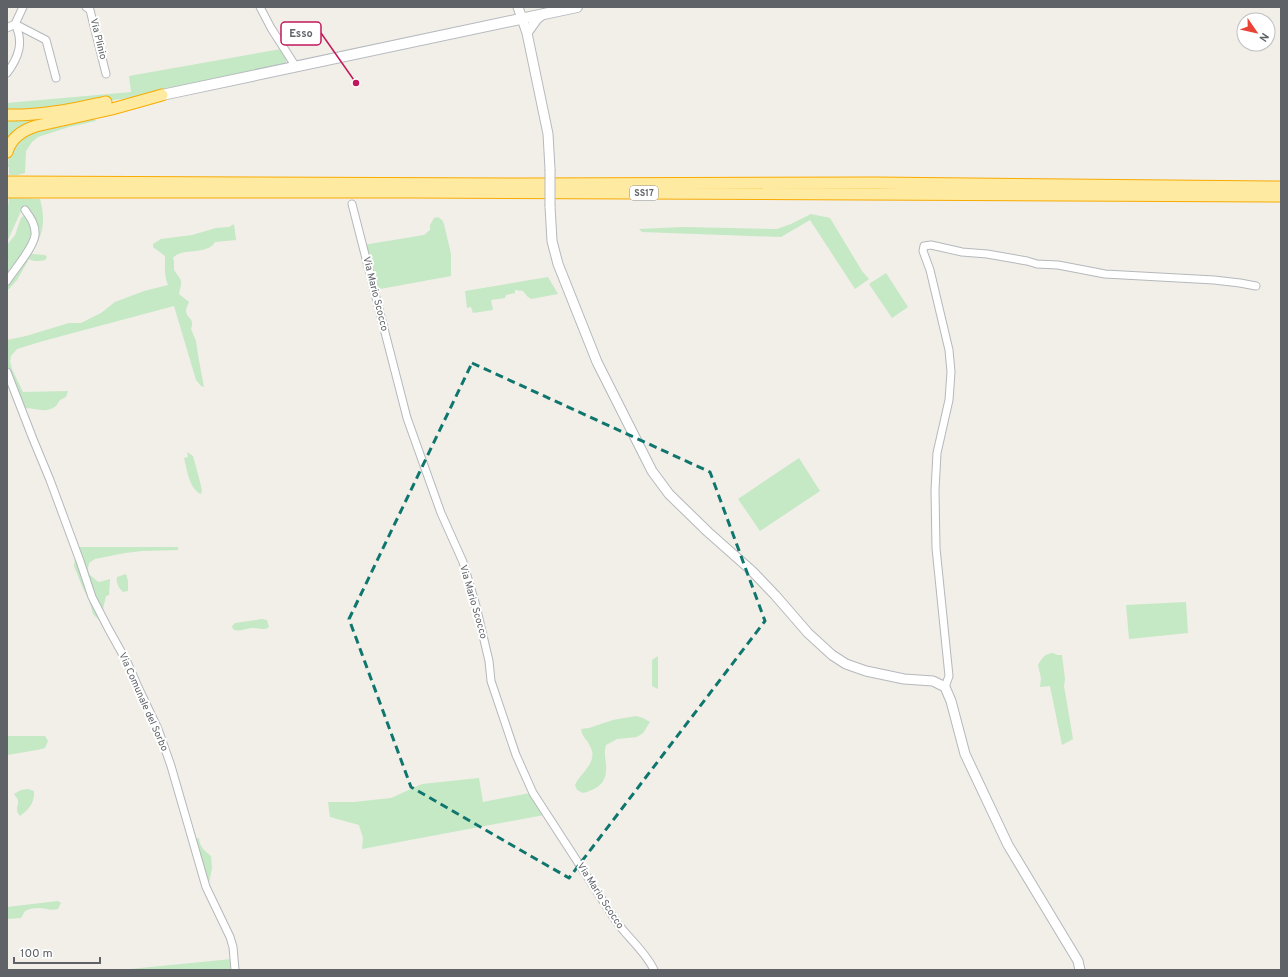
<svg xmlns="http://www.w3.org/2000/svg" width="1288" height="977" viewBox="0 0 1288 977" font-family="Overpass,sans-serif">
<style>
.green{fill:#c5e8c5}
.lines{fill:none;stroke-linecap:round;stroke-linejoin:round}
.minor-casing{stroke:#b5b8bc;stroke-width:9}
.tertiary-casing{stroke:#b5b8bc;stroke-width:11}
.secondary-casing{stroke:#b6babf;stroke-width:12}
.trunk-casing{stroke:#f9ab00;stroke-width:13}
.minor{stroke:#fff;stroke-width:7}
.tertiary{stroke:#fff;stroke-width:9}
.secondary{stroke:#fff;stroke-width:10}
.trunk{stroke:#feeaa1;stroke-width:11}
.tertiary-bridge-casing{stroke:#b5b8bc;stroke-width:11;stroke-linecap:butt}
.tertiary-bridge{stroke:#fff;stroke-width:9}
.marked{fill:none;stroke:#0f766e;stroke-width:3;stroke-dasharray:8 5;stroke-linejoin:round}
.labels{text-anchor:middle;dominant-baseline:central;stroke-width:4;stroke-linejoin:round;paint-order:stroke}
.shield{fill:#fff;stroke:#8f9295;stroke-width:1}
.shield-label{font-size:9px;font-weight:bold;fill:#5f6368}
.street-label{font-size:10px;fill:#5f6368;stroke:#fff}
.leader{fill:none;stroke:#c2185b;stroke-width:1.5}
.callout-dot{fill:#c2185b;stroke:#fff;stroke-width:1.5}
.callout{fill:#fff;stroke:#c2185b;stroke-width:1.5}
.callout-label{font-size:11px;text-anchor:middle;font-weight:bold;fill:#5f6368}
</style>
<rect width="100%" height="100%" fill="#f1efe8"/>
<path class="green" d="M 281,49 C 286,56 289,57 284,66 L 137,97 L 7,114 L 7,103 L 131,92 L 129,76 Z
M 56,115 L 52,119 L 7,145 L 7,119 Z
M 92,116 L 96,121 L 69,127 L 38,137 L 32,142 L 26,151 L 25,173 L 17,175 L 9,175 L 9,167 L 8,167 L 9,155 L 22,135 Z
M 9,198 L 40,199 C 46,222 43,233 32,254 L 45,255 L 47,257 L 45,260 C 40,261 34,262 29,259 L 17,280 L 9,289 L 7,290 L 7,245 L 15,235 L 21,218 L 29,211 L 29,209 L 27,207 L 21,211 L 7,242 L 7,217 Z
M 811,214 L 830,218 L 862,271 L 869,279 L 855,289 L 810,220 L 781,237 L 642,232 L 639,229 L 684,227 L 777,229 L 791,224 Z
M 438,217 L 442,220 L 444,224 L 451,254 L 451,276 L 375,290 L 363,245 L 424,235 L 430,230 L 430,225 L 434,218 Z
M 234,224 L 236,240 L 215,242 C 207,256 181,247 173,258 L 174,262 L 174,270 C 183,283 182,279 179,294 L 189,302 C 188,304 186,309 186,311 C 187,319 195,318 191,329 L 196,341 L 198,355 L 204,387 L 201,386 L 196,380 L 174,306 L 43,341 L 17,349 L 11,356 L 10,361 L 12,369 L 23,392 L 68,391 L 66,397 C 64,398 62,399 60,400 C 58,402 58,404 56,406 C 46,414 35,408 24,408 L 7,370 L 7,340 L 26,336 L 69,323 L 81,323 L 101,313 L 115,302 L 144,291 L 168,285 C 164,276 165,266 165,256 L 153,247 L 153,244 L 161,239 L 192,235 L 216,228 L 229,227 Z
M 886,273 L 908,307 L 892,318 L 869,284 Z
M 548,277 L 558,294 L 531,299 L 527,296 L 523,291 L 515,290 L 515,293 L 506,295 L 505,298 L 491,300 L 493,310 L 473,313 L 471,307 L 467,308 L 465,291 Z
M 187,452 L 193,456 L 199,478 L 202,490 L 201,494 C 189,489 187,469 184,458 L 188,457 Z
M 799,458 L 820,491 L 760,531 L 738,499 Z
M 76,547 L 178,547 L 178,550 L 142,551 L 125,553 L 95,559 L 89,563 L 88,569 L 89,574 L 97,581 L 99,582 L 110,579 L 109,595 L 106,596 L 103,609 L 104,616 L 100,621 L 93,614 L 89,600 L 82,586 L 74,566 Z
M 126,574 L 128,581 L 128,591 L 123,592 C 118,587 116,583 117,577 Z
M 1186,602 L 1188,633 L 1129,639 L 1126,605 Z
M 262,619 L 267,620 L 269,627 C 263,631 258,628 252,628 C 245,628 239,633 233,629 L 232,626 L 235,623 Z
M 1053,653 L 1057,655 L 1062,655 L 1065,679 L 1064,686 L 1073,739 L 1062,745 L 1050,686 L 1040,687 L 1041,678 L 1038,665 C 1042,658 1044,654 1053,653 Z
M 658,656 L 658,689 L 652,686 L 652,660 Z
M 636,716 L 643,718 L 650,722 L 643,733 L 637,737 L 617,739 L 606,745 C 603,755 607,761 606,770 C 606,784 595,790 583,793 L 577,790 L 575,785 C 581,772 599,762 590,746 C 587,739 582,737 581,729 L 589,728 L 613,720 Z
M 7,736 L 45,736 L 48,741 L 45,748 L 37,750 L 7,755 Z
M 479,778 L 483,802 L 530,793 L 544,815 L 362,849 L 363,838 L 359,825 L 330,817 L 328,802 L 354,802 L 391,798 L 422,784 Z
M 28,789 L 34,791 C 35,803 28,810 20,816 C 14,809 19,806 18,800 C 17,797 15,796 14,794 L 21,790 Z
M 199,838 C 200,848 204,850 211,856 L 212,868 L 209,883 L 195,839 Z
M 58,901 L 61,903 L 58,909 C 51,911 45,908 38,908 C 33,908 29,909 25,911 L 21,918 L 7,919 L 7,907 Z
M 232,959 L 232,970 L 120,970 Z"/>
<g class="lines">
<g class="minor-casing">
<path id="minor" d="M 86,7 L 90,10 L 106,74
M 260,7 L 271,28 L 296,67
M 15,24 L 46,40 L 56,78
M 7,28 L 15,24 L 23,7
M 7,73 C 19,57 24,42 15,24
M 352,204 L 407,418 L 441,513 L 463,562 L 476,606 L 489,661 L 491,681 L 516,755 L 533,793 L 616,921 C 627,937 646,952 654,970
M 7,281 C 14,270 34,247 35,235 C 36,225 30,217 25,210
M 7,372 L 33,439 L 50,480 L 80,561 L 92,597 L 108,628 L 128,664 L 138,687 L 158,729 L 171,766 L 206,887 L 230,937 L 233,947 L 235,970
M 945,687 L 949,676 L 936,548 L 935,490 L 937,453 L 949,400 L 951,372 L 949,350 L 930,270 L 923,251 L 924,246 L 931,245 L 962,252 L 987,254 L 1027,261 L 1037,264 L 1058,265 L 1105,274 L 1214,280 L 1240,283 L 1256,286"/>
</g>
<g class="tertiary-casing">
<path id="tertiary" d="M 518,7 L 527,33 L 548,134 L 550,169
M 527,33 L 537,19 L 543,14
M 550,206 L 552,241 L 558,264 L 597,362 L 652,471 L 669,494 L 708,532 L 752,571 L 775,595 L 808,633 L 832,655 L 846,664 L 866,671 L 904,679 L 933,681 L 945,687 L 951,701 L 965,754 L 1008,845 L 1078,961 L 1080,970"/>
</g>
<g class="secondary-casing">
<path id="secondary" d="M 162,95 L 577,7"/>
</g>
<g class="trunk-casing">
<path id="trunk" d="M 7,115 C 41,116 73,109 106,102
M 7,152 C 11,138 23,130 36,126 L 112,109 L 162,95
M 7,182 L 524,184 L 876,183 L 1281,187
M 7,192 L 411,192 L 1281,196"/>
</g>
<use href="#minor" class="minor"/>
<use href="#tertiary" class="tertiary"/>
<use href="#secondary" class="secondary"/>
<use href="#trunk" class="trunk"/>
<g class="tertiary-bridge-casing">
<path id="tertiary-bridge" d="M 550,206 L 550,169"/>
</g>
<use href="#tertiary-bridge" class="tertiary-bridge"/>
</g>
<path class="marked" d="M 472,363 L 710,472 L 765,621 L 569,878 L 411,787 L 349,619 Z"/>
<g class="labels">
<rect class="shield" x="630" y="186" width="28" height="14" rx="3"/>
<g class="shield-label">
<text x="644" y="193">SS17</text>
</g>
<g class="street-label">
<text transform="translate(98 39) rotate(76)">Via Plinio</text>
<text transform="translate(375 294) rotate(76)">Via Mario Scocco</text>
<text transform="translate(473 602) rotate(74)">Via Mario Scocco</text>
<text transform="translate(143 702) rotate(66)">Via Comunale del Sorbo</text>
<text transform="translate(600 896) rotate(57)">Via Mario Scocco</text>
</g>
</g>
<path class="leader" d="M356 83L321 33"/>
<circle class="callout-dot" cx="356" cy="83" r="4"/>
<rect class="callout" x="281" y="22" width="40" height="23" rx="4"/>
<g class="callout-label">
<text x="301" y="37">Esso</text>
</g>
<rect width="1288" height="977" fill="none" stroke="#5f6368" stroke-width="16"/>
<g transform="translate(1256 32) rotate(124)"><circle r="19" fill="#ffffff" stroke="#bfc1c3"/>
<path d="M0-3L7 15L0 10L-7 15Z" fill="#ea4335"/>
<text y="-6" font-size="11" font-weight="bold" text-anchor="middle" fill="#5f6368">N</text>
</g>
<path d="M14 957v6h86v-6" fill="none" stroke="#5f6368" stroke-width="2"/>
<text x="20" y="957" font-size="12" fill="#5f6368" stroke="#ffffff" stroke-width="3" paint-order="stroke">100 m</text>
</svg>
